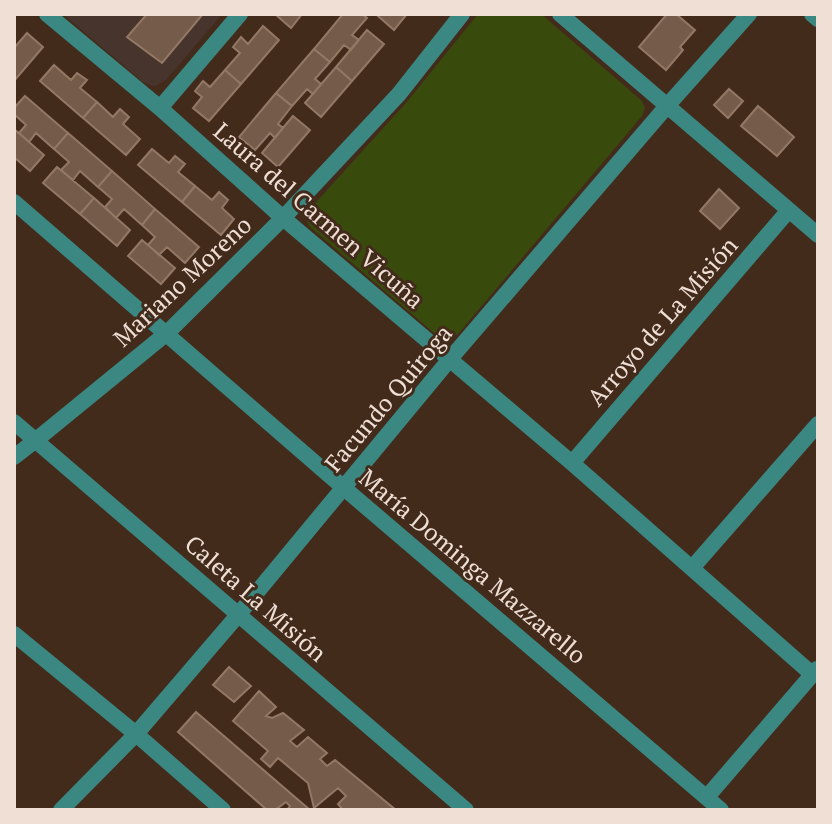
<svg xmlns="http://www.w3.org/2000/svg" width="832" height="824" viewBox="0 0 832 824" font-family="'PT Serif',serif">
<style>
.education{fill:#47342c}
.green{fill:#384b0c}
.building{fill:#755b4a;stroke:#937866;stroke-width:2}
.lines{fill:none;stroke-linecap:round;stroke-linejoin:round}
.minor{stroke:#3b8882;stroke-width:16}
.labels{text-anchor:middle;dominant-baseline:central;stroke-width:6;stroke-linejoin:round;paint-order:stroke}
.street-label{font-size:24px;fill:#efdfd5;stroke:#432b1c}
</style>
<rect width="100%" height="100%" fill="#432b1c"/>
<path class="education" d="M 63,14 L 222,14 L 166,80 L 155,86 L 149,85 L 143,82 Z"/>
<path class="green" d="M 478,14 L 541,14 L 642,101 L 645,108 L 642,116 L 458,334 L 446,338 L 434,333 L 309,226 L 306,218 L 309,210 L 406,103 Z"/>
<path class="building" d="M 147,14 L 203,14 L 162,63 L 127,37 Z
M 275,14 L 302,14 L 291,28 Z
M 343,14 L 362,14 L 367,18 L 352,35 L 359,40 L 351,50 L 344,45 L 330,62 L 314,49 Z
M 379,14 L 407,14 L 394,30 L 378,16 Z
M 667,14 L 676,14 L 695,30 L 680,47 L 683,50 L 666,70 L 639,47 Z
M 263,26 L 279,40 L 241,84 L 225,70 L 240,53 L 233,47 L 241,37 L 248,44 Z
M 367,30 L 384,44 L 352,81 L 336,67 Z
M 27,33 L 43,47 L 14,81 L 14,48 Z
M 314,49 L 330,62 L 315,79 L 321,84 L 313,94 L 307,89 L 292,106 L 276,93 Z
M 54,65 L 71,80 L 77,73 L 87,80 L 80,88 L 97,102 L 83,118 L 40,81 Z
M 336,67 L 352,81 L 321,117 L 305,103 Z
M 225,70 L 241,84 L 209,121 L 193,108 L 202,97 L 195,91 L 203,81 L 210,87 Z
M 729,89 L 743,101 L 728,118 L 714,105 Z
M 276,93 L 292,106 L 278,124 L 283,128 L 275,138 L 270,133 L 255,150 L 239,137 Z
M 25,96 L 68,133 L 54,149 L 36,133 L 29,142 L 19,133 L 26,125 L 14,114 L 14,108 Z
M 97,102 L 113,117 L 120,109 L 129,117 L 123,124 L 140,139 L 126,155 L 83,118 Z
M 758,106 L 794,137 L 777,156 L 741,126 Z
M 293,116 L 310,130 L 278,167 L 262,153 Z
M 14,129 L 44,155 L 30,171 L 14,157 Z
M 68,133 L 112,171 L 98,187 L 80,171 L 73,180 L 61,170 L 69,162 L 54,149 Z
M 152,149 L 169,163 L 175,156 L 185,164 L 178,172 L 195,186 L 182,202 L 138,165 Z
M 57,167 L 94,198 L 80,214 L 43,183 Z
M 112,171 L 155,209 L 142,225 L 124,209 L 116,218 L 105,207 L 112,199 L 98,187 Z
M 195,186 L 212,200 L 219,192 L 228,200 L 222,208 L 234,219 L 221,235 L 182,202 Z
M 719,189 L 739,208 L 720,229 L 700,211 Z
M 94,198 L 130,230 L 117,246 L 80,214 Z
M 155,209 L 199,247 L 185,263 L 167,247 L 159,255 L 148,245 L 155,237 L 142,225 Z
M 142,240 L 175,268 L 161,284 L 128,256 Z
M 229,667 L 251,686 L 234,702 L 213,685 Z
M 259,691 L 276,707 L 266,716 L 272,718 L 283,713 L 304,730 L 290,741 L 297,747 L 308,737 L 327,753 L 320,759 L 327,766 L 335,760 L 396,810 L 343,810 L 338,804 L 346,796 L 338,788 L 314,808 L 308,783 L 278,758 L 270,767 L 261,759 L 268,751 L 233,721 Z
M 196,712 L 310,810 L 287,810 L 290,806 L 286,802 L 275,810 L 267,810 L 178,732 Z"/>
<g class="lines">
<path class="minor" d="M 47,14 L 160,108 L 283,218 L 572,463 L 812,674
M 560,14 L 818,235
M 812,14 L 818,19
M 160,108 L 240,14
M 14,202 L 344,488 L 721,810
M 14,422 L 466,810
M 14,457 L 36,440 L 167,333 L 283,218 L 399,94 L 462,14
M 572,463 L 789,210
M 692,568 L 818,424
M 14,634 L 136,734 L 223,810
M 707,797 L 817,669
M 61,810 L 136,734 L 238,615 L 450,359 L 667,106 L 749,14"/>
</g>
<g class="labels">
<g class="street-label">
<text transform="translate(319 215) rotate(41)">Laura del Carmen Vicuña</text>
<text transform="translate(182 281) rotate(-43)">Mariano Moreno</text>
<text transform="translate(662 321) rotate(-49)">Arroyo de La Misión</text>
<text transform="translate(388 398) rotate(-50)">Facundo Quiroga</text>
<text transform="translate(473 566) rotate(40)">María Dominga Mazzarello</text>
<text transform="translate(256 598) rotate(41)">Caleta La Misión</text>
</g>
</g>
<rect width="832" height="824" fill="none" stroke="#efdfd5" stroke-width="32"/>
</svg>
